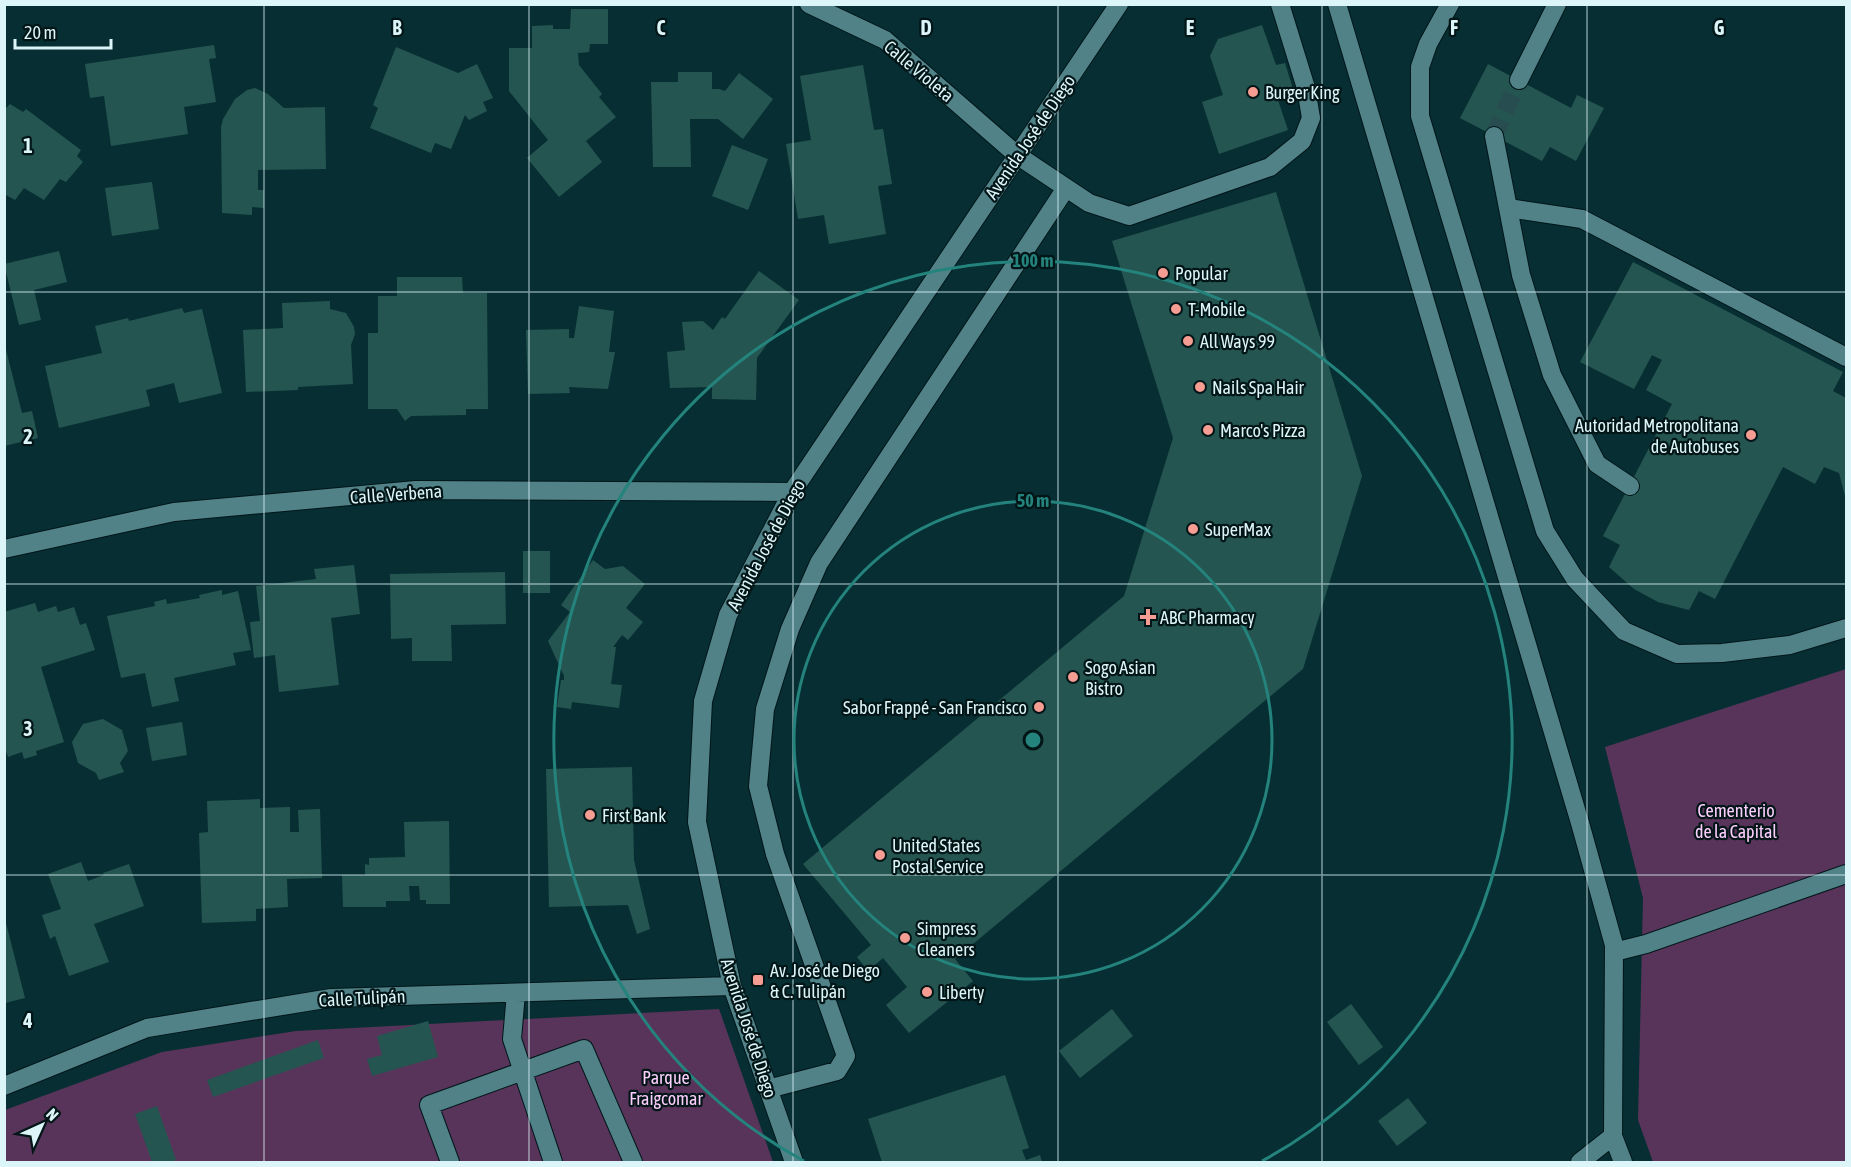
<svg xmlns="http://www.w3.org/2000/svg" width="1851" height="1167" viewBox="0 0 1851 1167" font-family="'Asap Condensed',sans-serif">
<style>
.green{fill:#59345a}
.building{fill:#255550}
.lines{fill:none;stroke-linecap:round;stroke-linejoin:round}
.minor-tunnel{stroke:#274d51;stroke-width:18;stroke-dasharray:18 9;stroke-linecap:butt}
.minor-casing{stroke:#001619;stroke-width:20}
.minor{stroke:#518288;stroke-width:18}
.grid{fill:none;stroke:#dcf5f9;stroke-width:1.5;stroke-opacity:0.55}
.ring{fill:none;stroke:#24837c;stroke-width:3}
.poi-dot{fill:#f59c93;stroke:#021517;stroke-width:2}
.labels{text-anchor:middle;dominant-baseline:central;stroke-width:4.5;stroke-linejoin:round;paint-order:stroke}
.street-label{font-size:18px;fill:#dcf5f9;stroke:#021517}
.poi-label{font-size:18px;fill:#dcf5f9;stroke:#021517;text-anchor:start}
.park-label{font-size:18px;fill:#fdcffd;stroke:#021517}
.grid-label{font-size:20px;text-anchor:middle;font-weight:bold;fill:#dcf5f9;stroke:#021517;stroke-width:4.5;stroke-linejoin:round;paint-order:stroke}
.centre{fill:#24837c;stroke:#021517;stroke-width:3}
.ring-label{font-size:18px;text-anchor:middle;font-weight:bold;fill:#24837c;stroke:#021517;stroke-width:4.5;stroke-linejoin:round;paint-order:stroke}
</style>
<rect width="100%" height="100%" fill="#072f33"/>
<path class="green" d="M 1846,669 L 1846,1162 L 1653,1162 L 1638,1120 L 1643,898 L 1605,747 Z
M 719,1009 L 773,1162 L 5,1162 L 5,1110 L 162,1052 L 296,1031 Z"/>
<path class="building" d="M 571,9 L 608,9 L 608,44 L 590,44 L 589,52 L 578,53 L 579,65 L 602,94 L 599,97 L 616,117 L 586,141 L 602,162 L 559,197 L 527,158 L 548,140 L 509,91 L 509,48 L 532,48 L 532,26 L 553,25 L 553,29 L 570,29 Z
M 1262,25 L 1276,65 L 1285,63 L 1293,89 L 1276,94 L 1288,130 L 1219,154 L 1202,102 L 1223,95 L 1210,56 L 1218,39 Z
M 214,45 L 216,58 L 209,59 L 216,102 L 184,107 L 188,134 L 111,146 L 104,96 L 90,98 L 85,64 Z
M 396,47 L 458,73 L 477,64 L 493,98 L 483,102 L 487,111 L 469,120 L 465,115 L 451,149 L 435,143 L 431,153 L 370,128 L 378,108 L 373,105 Z
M 1488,64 L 1571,108 L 1577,95 L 1604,108 L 1576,161 L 1550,147 L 1542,161 L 1460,118 Z
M 863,65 L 874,130 L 883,129 L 892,184 L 878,186 L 886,234 L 829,244 L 824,215 L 798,219 L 786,144 L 811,140 L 800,76 Z
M 678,72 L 712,72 L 712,89 L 719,89 L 725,91 L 739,73 L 773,99 L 743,139 L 718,119 L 690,119 L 691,167 L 653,167 L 651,82 L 678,82 Z
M 255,88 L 268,94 L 284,108 L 325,107 L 326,169 L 258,170 L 258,190 L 264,190 L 264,208 L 252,207 L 252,215 L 222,213 L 221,127 L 223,119 L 235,99 L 247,90 Z
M 10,104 L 23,112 L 26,109 L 81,150 L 77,156 L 83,162 L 66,182 L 60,179 L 44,200 L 24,188 L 15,200 L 4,194 L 4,110 Z
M 732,145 L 768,159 L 748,210 L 712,196 Z
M 152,182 L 159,229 L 112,236 L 105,188 Z
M 1276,192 L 1362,476 L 1303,669 L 955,959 L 973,981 L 909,1033 L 886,1005 L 907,987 L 883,958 L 868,971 L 857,957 L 871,945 L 803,864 L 1124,596 L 1173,438 L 1112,241 Z
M 59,251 L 67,282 L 34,290 L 41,320 L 19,325 L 4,264 Z
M 1633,262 L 1843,372 L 1833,391 L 1846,398 L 1846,500 L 1839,473 L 1824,467 L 1815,484 L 1783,467 L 1715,599 L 1699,591 L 1689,610 L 1658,602 L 1634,589 L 1609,567 L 1620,545 L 1603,536 L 1672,404 L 1646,390 L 1662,360 L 1652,355 L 1634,389 L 1580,362 Z
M 759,271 L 799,300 L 757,358 L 756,400 L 712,399 L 712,387 L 670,388 L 667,352 L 685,350 L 682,322 L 703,321 L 713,330 L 722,317 L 725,319 Z
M 397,277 L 462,277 L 463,293 L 487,293 L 488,409 L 466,409 L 466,415 L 411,416 L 405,421 L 397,409 L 368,409 L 368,333 L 378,333 L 378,296 L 397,296 Z
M 330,301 L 330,309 L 346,313 L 354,327 L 355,334 L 351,345 L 353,384 L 298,387 L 298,390 L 246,392 L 243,330 L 283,328 L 282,303 Z
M 579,306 L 614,311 L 609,352 L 615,352 L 608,389 L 569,387 L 570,393 L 528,394 L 526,330 L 569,329 L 569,338 L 574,338 Z
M 182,308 L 184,313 L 202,309 L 222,393 L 179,403 L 174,383 L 146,390 L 150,406 L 59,428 L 45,366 L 102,353 L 95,326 L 128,318 L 129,321 Z
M 4,342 L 22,413 L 32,411 L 38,438 L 4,446 Z
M 523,551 L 550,551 L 550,593 L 523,593 Z
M 593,560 L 605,569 L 623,566 L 645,584 L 626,608 L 643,622 L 628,640 L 622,635 L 613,647 L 616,647 L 611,684 L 622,685 L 619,708 L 572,702 L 571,709 L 557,707 L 561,680 L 564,680 L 564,676 L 548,641 L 570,612 L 561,605 Z
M 354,565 L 360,614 L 331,618 L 339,685 L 279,692 L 275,655 L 254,658 L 250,622 L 260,621 L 256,586 L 316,579 L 314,569 Z
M 505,572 L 506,624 L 451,625 L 452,661 L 412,661 L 412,638 L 391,639 L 390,574 Z
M 222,590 L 222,595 L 238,591 L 251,650 L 233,653 L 236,665 L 174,678 L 179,701 L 152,707 L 145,673 L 121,678 L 107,616 L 155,606 L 154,602 L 166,599 L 167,604 L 200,598 L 199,595 Z
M 35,603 L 38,612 L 56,606 L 58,612 L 74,607 L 80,625 L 86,623 L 95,650 L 41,667 L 64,742 L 36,751 L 37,755 L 24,759 L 22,752 L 8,757 L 4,746 L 4,612 Z
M 103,719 L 122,730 L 128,751 L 120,763 L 124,772 L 99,780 L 96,773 L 78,763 L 72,742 L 83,724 Z
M 182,722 L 187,755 L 152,761 L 146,728 Z
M 632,767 L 634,860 L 650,929 L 637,934 L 628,905 L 549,907 L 546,769 Z
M 260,799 L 260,808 L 290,807 L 290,832 L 299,832 L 298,810 L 320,809 L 322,878 L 287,879 L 288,907 L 256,909 L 256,921 L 202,923 L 199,833 L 208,832 L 207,801 Z
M 449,821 L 450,904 L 426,904 L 426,900 L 420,900 L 419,886 L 409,886 L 410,901 L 386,901 L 386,907 L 343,907 L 342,875 L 365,875 L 365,864 L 369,865 L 369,858 L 405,857 L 404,822 Z
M 81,862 L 88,881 L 104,875 L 103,873 L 129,864 L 144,906 L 94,924 L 109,962 L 69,976 L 55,936 L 50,939 L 42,915 L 61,909 L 48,874 Z
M 5,919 L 25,998 L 5,1003 Z
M 1351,1004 L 1383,1047 L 1359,1065 L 1327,1022 Z
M 1112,1009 L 1133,1036 L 1080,1078 L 1059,1051 Z
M 428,1021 L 438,1057 L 372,1076 L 367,1059 L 382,1055 L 377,1036 Z
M 318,1040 L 324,1058 L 213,1097 L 207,1080 Z
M 1005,1075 L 1029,1148 L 1022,1150 L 1026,1160 L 1040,1155 L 1042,1162 L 882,1162 L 868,1119 Z
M 1408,1098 L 1427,1123 L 1397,1146 L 1378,1121 Z
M 157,1106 L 176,1160 L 170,1162 L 152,1162 L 135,1114 Z"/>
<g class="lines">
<path class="minor-tunnel" d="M 1494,136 L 1519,80"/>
<g class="minor-casing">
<path id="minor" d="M 809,4 L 885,40 L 1017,155 L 1089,203 L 1129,216 L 1270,167 L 1302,141 L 1311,118 L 1306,88 L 1280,4
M 1337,4 L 1580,823 L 1614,945 L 1613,1136 L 1623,1162
M 1450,4 L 1428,44 L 1420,67 L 1420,116 L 1545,531 L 1575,579 L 1624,631 L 1677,654 L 1722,653 L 1790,645 L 1846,628
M 1519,80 L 1557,4
M 1494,136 L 1521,275 L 1552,375 L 1597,464 L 1630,486
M 1508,208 L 1582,219 L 1846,357
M 4,549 L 174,512 L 416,490 L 792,492
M 1614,952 L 1646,944 L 1846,874
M 516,993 L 512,1039 L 553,1162
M 4,1086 L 147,1028 L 331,998 L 732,986
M 768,1089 L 837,1071 L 846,1056 L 775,854 L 758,786 L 765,709 L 790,629 L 819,563 L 1066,188
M 450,1162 L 429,1105 L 584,1049 L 633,1162
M 794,1162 L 732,986 L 697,822 L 703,701 L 728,615 L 792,492 L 1119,4
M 1580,1162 L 1613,1136"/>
</g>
<use href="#minor" class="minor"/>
</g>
<path class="grid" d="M 264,4 L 264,1162M 529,4 L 529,1162M 793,4 L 793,1162M 1058,4 L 1058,1162M 1322,4 L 1322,1162M 1587,4 L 1587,1162M 4,292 L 1846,292M 4,584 L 1846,584M 4,875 L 1846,875"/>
<g class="ring">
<circle cx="1033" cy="740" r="239"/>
<path d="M804 1161A479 479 0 1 1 1262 1161"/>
</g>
<g class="poi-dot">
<circle cx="1253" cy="92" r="6"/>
<circle cx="1163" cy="273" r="6"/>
<circle cx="1176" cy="309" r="6"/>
<circle cx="1188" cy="341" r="6"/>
<circle cx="1200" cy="387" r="6"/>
<circle cx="1208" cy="430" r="6"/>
<circle cx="1751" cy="435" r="6"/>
<circle cx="1193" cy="529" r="6"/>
<path d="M1145 608h6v6h6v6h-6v6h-6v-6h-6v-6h6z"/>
<circle cx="1073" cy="677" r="6"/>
<circle cx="1039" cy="707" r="6"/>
<circle cx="590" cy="815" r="6"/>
<circle cx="880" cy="855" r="6"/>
<circle cx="905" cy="938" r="6"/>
<rect x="752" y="974" width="12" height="12" rx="3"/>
<circle cx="927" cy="992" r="6"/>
</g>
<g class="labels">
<g class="street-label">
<text transform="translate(919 71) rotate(40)">Calle Violeta</text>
<text transform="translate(1030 137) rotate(-56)">Avenida José de Diego</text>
<text transform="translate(396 494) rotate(-4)">Calle Verbena</text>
<text transform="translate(766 545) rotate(-62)">Avenida José de Diego</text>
<text transform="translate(362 998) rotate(-3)">Calle Tulipán</text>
<text transform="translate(749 1028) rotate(72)">Avenida José de Diego</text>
</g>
<g class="poi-label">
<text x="1265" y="92">Burger King</text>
<text x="1175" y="273">Popular</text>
<text x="1188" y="309">T-Mobile</text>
<text x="1200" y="341">All Ways 99</text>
<text x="1212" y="387">Nails Spa Hair</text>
<text x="1739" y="425" text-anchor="end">Autoridad Metropolitana<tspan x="1739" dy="21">de Autobuses</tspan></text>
<text x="1220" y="430">Marco's Pizza</text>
<text x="1205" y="529">SuperMax</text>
<text x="1160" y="617">ABC Pharmacy</text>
<text x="1085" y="667">Sogo Asian<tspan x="1085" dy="21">Bistro</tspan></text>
<text x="1027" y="707" text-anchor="end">Sabor Frappé - San Francisco</text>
<text x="602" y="815">First Bank</text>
<text x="892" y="845">United States<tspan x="892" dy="21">Postal Service</tspan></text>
<text x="917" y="928">Simpress<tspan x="917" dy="21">Cleaners</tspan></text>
<text x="770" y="970">Av. José de Diego<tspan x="770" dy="21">&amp; C. Tulipán</tspan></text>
<text x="939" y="992">Liberty</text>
</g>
<g class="park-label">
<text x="1736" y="810">Cementerio<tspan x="1736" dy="21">de la Capital</tspan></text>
<text x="666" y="1077">Parque<tspan x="666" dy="21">Fraigcomar</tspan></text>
</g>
</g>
<g class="grid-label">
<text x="397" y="35">B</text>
<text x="661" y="35">C</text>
<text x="926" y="35">D</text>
<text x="1190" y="35">E</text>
<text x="1454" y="35">F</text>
<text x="1719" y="35">G</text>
<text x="28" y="153">1</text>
<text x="28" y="444">2</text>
<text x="28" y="736">3</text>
<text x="28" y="1028">4</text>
</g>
<circle cx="1033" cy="740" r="9" class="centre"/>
<g class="ring-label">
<text x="1033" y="267">100 m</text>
<text x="1033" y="507">50 m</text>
</g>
<rect width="1851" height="1167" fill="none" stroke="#dcf5f9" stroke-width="12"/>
<g transform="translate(42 1125) rotate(45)" stroke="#021517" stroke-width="4.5" paint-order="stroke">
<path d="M0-4.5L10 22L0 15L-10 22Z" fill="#dcf5f9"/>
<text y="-9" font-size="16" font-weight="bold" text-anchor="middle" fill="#dcf5f9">N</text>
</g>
<path d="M15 39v9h96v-9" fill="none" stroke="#dcf5f9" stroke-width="3"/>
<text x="24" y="39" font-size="18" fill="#dcf5f9" stroke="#021517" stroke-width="4.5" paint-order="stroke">20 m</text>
</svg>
